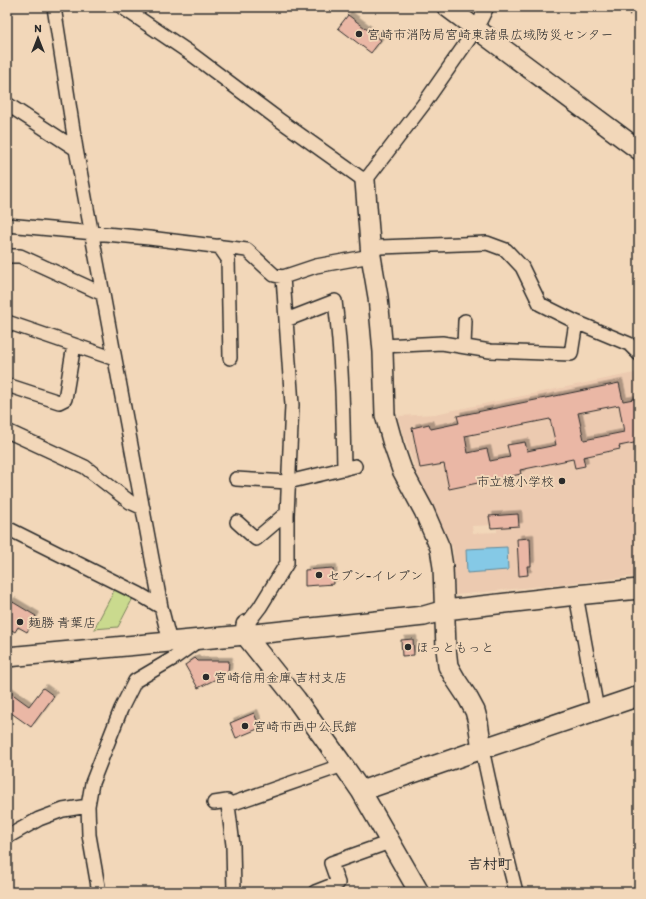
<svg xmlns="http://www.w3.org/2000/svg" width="646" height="899" viewBox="0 0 646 899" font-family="Itim,'Klee One',sans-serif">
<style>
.built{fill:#eccab0;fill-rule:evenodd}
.green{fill:#cada8e;stroke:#7a825c}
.water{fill:#85c9e6;stroke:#618a9b}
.building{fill:#eab7a5;stroke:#2b2b2b;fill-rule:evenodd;filter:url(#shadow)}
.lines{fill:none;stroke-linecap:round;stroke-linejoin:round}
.street-casing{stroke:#2b2b2b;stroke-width:16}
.secondary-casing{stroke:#2b2b2b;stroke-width:22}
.path{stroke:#2b2b2b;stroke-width:2;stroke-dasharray:1 3;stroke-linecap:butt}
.street{stroke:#f2d7b9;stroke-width:13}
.secondary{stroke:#f2d7b9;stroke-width:19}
.poi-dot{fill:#2b2b2b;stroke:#f2d7b9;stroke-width:1.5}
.labels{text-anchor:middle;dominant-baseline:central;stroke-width:4;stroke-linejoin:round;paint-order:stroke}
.poi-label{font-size:13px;fill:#2b2b2b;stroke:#f2d7b9;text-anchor:start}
.quarter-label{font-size:15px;font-weight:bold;fill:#2b2b2b;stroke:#f2d7b9}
</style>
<defs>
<filter id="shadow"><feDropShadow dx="3.5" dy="-3.5" stdDeviation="0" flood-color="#0004"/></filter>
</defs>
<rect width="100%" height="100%" fill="#f2d7b9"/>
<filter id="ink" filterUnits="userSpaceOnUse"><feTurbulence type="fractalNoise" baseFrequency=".025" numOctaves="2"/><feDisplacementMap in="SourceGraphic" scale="8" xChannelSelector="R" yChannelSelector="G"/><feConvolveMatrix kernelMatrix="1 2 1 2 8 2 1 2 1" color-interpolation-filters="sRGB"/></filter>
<g filter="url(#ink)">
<path class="built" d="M 639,372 L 639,374 L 637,375 L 637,378 L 639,378 L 639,398 L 618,402 L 627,444 L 639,442 L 639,576 L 456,595 L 453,548 L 416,471 L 399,421 L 399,416 L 435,414 ZM 619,383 L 611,406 L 461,437 L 457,416 ZM 429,424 L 438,465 L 420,468 L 412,428 ZM 617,433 L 620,450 L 523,469 L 520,453 ZM 487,449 L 490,461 L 517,455 L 521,474 L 449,489 L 451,454 L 468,450 L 471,465 L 478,463 L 475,451 ZM 497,525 L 497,532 L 473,533 L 472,526 ZM 530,538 L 531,561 L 518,562 L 517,539 Z"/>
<path class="green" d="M 115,589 L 133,598 L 118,627 L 94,629 Z"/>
<path class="water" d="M 507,547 L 508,570 L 467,573 L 466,549 Z"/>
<path class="building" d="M 348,15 L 381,40 L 371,53 L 338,28 Z
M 619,383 L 623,401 L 639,398 L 639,442 L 619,446 L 620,449 L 583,457 L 585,466 L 575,468 L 573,459 L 520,470 L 521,474 L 449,489 L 444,464 L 420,468 L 412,428 L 429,424 L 431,429 L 459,423 L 457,416 ZM 619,405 L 624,432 L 584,440 L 578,413 ZM 550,419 L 556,445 L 527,451 L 525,442 L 507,445 L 510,457 L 490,461 L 487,449 L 468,453 L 465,436 Z
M 518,514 L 519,526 L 491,528 L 489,516 Z
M 530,538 L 531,566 L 527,566 L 528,575 L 519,576 L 517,539 Z
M 333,568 L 334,584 L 305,586 L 305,570 Z
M 11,601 L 36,616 L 27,632 L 18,627 L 15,632 L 7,627 L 7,608 Z
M 413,639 L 414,655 L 402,656 L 401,640 Z
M 195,658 L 198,661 L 229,661 L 228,673 L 198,688 L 185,665 Z
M 43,688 L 54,696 L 31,727 L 7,710 L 7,690 L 29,706 Z
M 254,713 L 260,728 L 236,738 L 230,723 Z"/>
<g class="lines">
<g class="street-casing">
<path id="street" d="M 54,7 L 76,149 L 161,607 L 170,642
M 122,7 L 190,53 L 278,119 L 365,181 L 423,105 L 476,29 L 487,7
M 7,104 L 76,149
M 7,225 L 149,238 L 247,250 L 274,275 L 283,277 L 316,266 L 371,256
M 219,246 L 228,259 L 230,358
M 371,250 L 380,247 L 487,243 L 506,250 L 522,267 L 540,304 L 576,322 L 629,344 L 639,354
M 7,256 L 20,256 L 103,294
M 286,320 L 335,301 C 342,357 343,413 344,469
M 7,322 L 115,359
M 383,346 L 442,343 L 490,351 L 571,354 L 576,322
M 464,346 L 465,321
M 7,385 L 59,402 L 65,399 L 74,345
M 7,431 L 85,467 L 130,502 L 143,508
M 236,479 L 288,482 L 355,466
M 237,522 L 256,539 L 283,516 L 287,515
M 7,528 L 139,594 L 161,607
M 576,595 L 597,710
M 247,624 L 260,607 L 287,563 L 287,515 L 292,405 L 283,277
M 482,749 L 495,809 L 516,892
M 214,803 L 227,801 L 228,805
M 88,806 L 89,835 L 99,892
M 7,837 L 39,819 L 63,810 L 88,806 L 92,783 L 121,709 L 135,681 L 174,658 L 199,640
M 234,892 L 233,845 L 228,805 L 343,765
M 315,892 L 338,883 L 331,863 L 390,842"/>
</g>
<g class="secondary-casing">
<path id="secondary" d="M 447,7 L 639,150
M 365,181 L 371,256 L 378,297 L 383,352 L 385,415 L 393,444 L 402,470 L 424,511 L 440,548 L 443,567 L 446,648 L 448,666 L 456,680 L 468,698 L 475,711 L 478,722 L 482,749
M 246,625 L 245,635 L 296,699 L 343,765 L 361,791 L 419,892
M 7,657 L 245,635 L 424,616 L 445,610 L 576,595 L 639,589
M 361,791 L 482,749 L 639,696"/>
</g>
<path class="path" d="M 615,7 L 639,19"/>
<use href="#street" class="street"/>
<use href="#secondary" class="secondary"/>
</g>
</g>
<g class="poi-dot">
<circle cx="359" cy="34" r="4"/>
<circle cx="562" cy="481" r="4"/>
<circle cx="319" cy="575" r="4"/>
<circle cx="20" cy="622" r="4"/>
<circle cx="408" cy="647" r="4"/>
<circle cx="206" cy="677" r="4"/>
<circle cx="245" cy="726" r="4"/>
</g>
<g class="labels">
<g class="poi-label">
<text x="367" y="34">宮崎市消防局宮崎東諸県広域防災センター</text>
<text x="554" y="481" text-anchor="end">市立檍小学校</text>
<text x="327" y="575">セブン-イレブン</text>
<text x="28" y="622">麺勝 青葉店</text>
<text x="416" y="647">ほっともっと</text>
<text x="214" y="677">宮崎信用金庫 吉村支店</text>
<text x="253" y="726">宮崎市西中公民館</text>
</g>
<g class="quarter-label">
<text x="490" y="864">吉村町</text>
</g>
</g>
<rect width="646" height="899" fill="none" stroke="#f2d7b9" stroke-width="24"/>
<rect x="12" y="12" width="622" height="875" fill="none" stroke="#2b2b2b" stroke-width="1.5" filter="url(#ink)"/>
<g transform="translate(38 38)" stroke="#f2d7b9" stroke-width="3" paint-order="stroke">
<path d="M0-3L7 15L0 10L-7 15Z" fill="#2b2b2b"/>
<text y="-6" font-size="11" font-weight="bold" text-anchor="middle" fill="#2b2b2b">N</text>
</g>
</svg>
